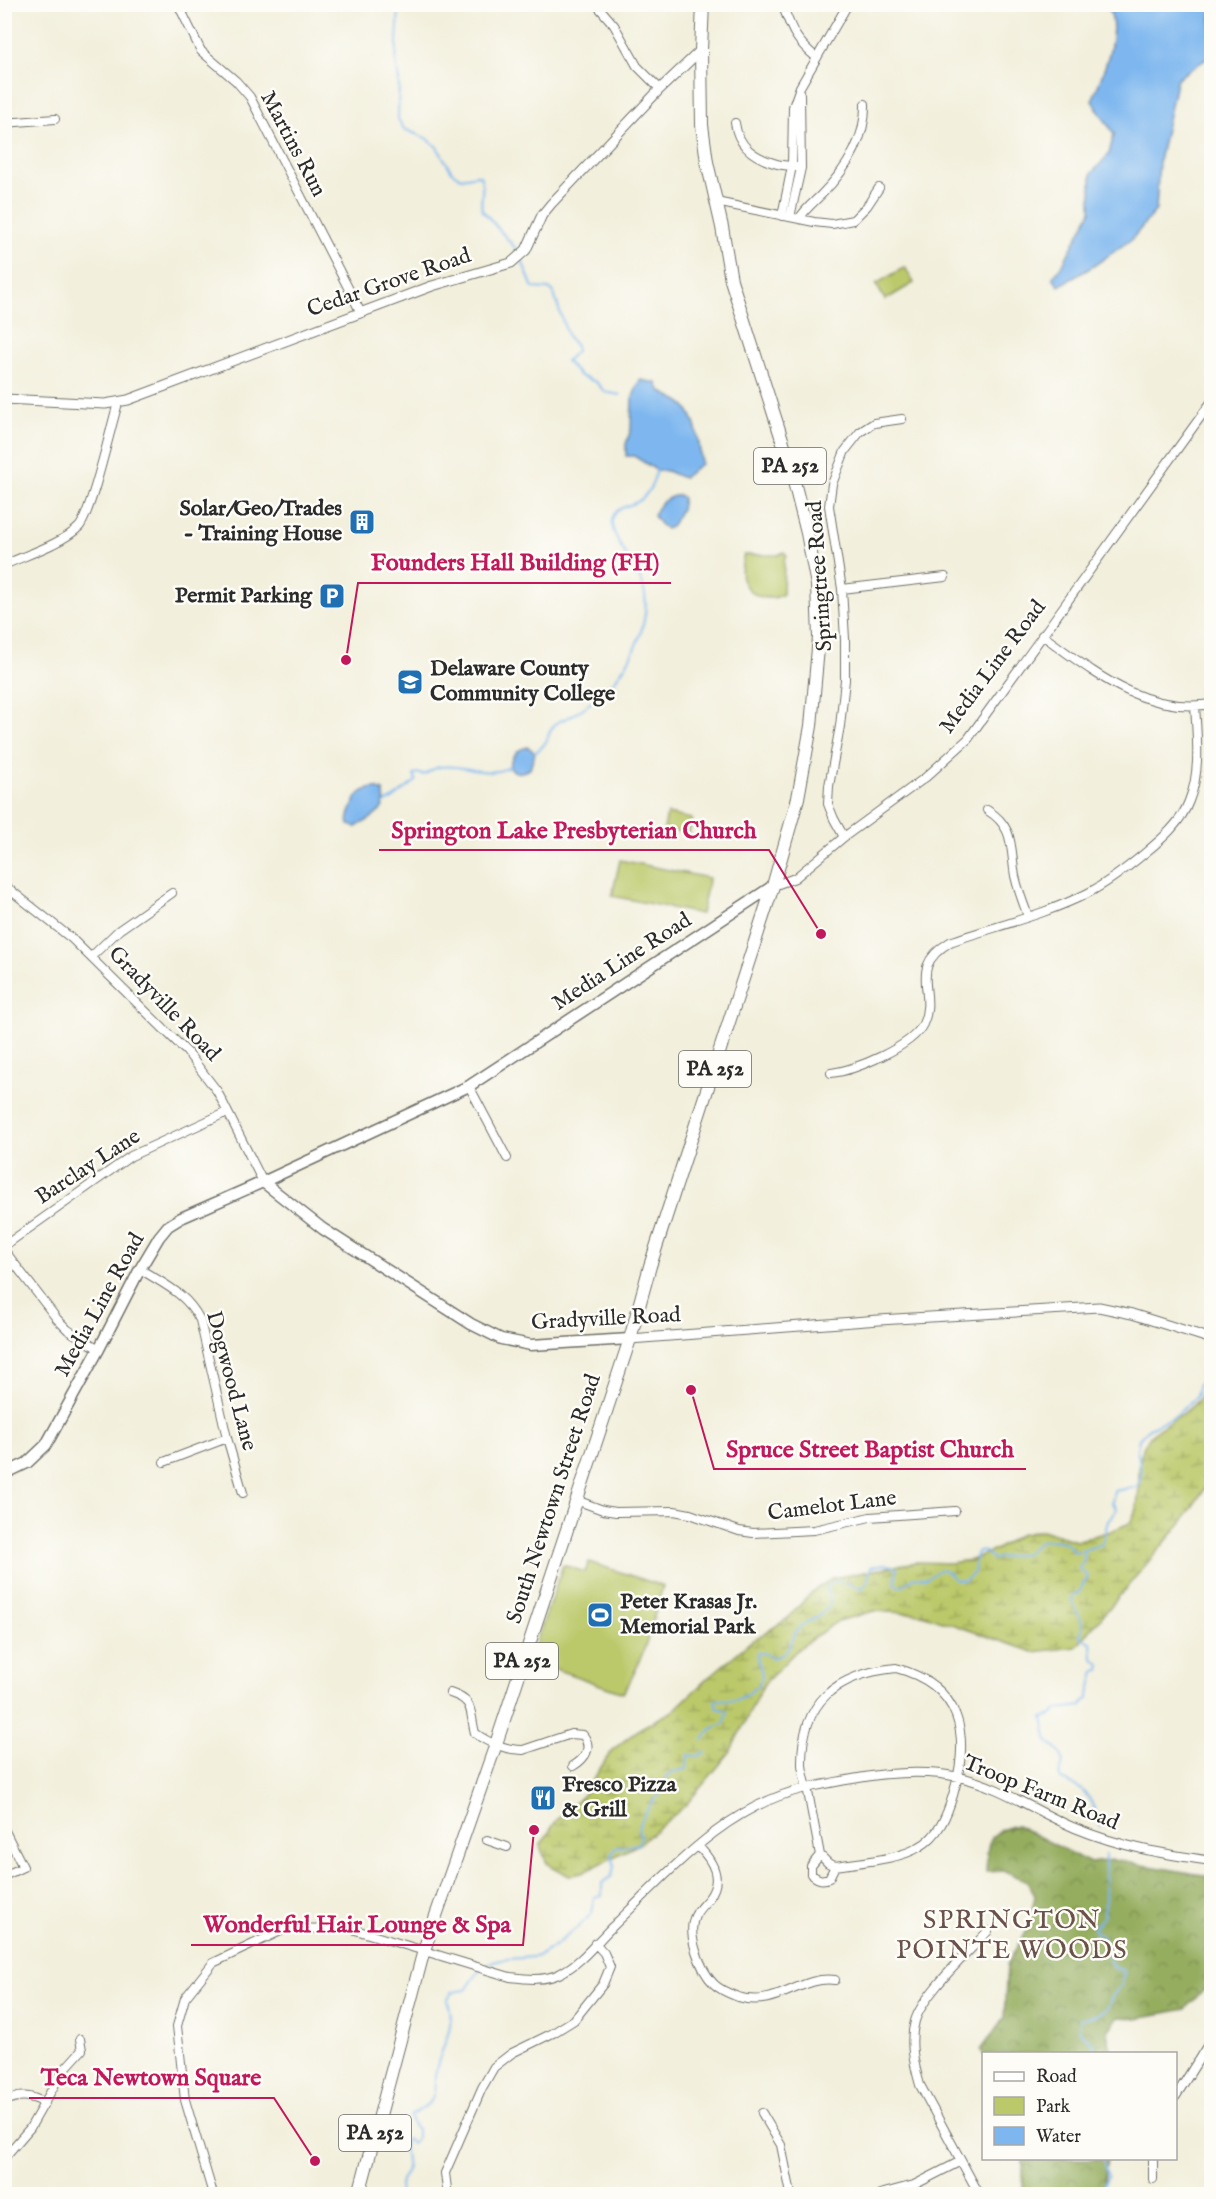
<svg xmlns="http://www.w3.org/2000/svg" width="1216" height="2199" viewBox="0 0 1216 2199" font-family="'IM FELL English',serif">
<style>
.forest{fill:url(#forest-crowns);stroke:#606c45;stroke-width:1.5}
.wetland{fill:url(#wetland-marsh);stroke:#747a4b;stroke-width:1.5}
.park{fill:#bcc96b;stroke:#747a4b;stroke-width:1.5}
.water{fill:#7eb7ef;stroke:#54718d;stroke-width:1.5}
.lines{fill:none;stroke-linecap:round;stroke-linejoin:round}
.stream{stroke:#7eb7ef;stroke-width:2}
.minor-casing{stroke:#717069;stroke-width:10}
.tertiary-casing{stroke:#717069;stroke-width:11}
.secondary-casing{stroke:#717069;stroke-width:13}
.primary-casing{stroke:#717069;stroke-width:14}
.minor{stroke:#fff;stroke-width:8}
.tertiary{stroke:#fff;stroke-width:9}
.secondary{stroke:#fff;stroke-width:10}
.primary{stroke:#fff;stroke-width:12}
.labels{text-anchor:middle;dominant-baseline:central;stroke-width:5;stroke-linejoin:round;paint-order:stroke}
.shield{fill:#fdfcf7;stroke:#6a6a68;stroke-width:1.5}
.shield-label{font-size:21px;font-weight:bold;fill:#2b2b2b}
.street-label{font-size:22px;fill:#2b2b2b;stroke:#fdfcf7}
.poi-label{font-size:22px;font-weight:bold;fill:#2b2b2b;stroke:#fdfcf7;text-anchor:start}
.quarter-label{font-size:26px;letter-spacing:1.5px;fill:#6c504a;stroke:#fdfcf7}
.leader{fill:none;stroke:#c2185b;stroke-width:2}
.callout-dot{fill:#c2185b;stroke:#fdfcf7;stroke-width:2}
.callout-label{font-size:24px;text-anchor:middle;font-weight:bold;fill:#c2185b;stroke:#fdfcf7;stroke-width:5;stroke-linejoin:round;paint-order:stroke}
</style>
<defs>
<pattern id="forest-crowns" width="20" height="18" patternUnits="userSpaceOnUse" patternTransform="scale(1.5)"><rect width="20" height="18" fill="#95ad5f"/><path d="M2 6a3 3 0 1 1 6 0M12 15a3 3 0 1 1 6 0" fill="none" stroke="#7a8d4f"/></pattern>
<pattern id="wetland-marsh" width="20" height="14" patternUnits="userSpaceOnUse" patternTransform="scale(1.5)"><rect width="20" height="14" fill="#bcc96b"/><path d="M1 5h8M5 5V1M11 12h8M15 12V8" fill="none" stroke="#99a358"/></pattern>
</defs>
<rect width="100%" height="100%" fill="#fdfcf7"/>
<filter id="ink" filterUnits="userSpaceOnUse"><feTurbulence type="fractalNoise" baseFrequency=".0167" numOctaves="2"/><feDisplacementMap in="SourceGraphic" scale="12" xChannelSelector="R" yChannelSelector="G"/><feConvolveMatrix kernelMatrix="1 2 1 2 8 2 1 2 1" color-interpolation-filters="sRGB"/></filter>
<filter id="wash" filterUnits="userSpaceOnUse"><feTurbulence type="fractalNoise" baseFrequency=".008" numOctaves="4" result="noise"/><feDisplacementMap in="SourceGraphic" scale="24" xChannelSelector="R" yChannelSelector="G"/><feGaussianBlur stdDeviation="1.35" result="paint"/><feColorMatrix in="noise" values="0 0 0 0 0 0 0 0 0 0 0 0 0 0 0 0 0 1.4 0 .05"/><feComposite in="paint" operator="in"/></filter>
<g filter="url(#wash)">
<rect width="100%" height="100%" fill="#f2efdc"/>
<path class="forest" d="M 1016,1825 L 1090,1863 L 1113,1860 L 1203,1875 L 1211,1878 L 1211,1981 L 1186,2009 L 1137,2018 L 1118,2017 L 1108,2031 L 1111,2053 L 983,2054 L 981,2050 L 1004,2018 L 1007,1965 L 1030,1923 L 1035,1896 L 1027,1881 L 1005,1871 L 986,1872 C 988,1843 985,1833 1016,1825 Z
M 1023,2159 L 1107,2159 L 1103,2189 L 1108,2194 L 1026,2194 L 1023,2188 Z"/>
<path class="wetland" d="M 1211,1377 L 1211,1479 L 1183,1521 L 1076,1647 L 1033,1652 L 922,1614 L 874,1611 L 838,1621 L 798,1649 L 764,1684 L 730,1752 L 686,1805 L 639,1844 L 582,1873 L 569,1876 L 547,1863 L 540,1846 L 556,1821 L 584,1794 L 612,1750 L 641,1728 L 673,1711 L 709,1677 L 750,1642 L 787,1619 L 813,1591 L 833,1578 L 916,1562 L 950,1563 L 971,1560 L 997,1549 L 1019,1535 L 1042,1530 L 1076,1541 L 1111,1531 L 1130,1523 C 1146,1495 1133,1472 1144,1446 C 1154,1424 1183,1419 1197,1401 C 1203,1394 1207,1384 1211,1377 Z"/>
<path class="park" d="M 905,267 L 914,283 L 885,300 L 876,284 Z
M 784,552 L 787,556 L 784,560 L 783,594 C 768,603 748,596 742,579 C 740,571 742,563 744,555 L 778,555 Z
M 667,814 L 692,819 L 689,834 L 664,829 Z
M 620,860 L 709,878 L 701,914 L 612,896 Z
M 589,1562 L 663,1586 C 652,1621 644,1662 623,1693 L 530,1660 L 563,1565 L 585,1572 Z"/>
<path class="water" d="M 1107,5 L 1211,5 L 1211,56 L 1177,78 L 1159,161 L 1156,210 L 1132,239 L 1092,267 L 1059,286 L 1053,277 L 1064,262 L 1091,211 L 1091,174 L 1109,154 L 1114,134 L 1092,101 C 1102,75 1123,31 1107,5 Z
M 640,380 L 657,383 C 659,396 678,397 686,407 C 697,421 700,447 701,464 L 683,478 L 667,471 L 656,470 L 634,456 L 626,456 L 626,444 L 631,429 L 632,399 Z
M 679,495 L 683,498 L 681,509 L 671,527 L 666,529 L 660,524 L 654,516 C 656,504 667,497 679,495 Z
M 528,747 L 535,752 L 530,769 C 520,773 517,775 509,767 C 512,756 516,749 528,747 Z
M 376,788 L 383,791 C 390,811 371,818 356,827 L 349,825 C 347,818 349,817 351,810 C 357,796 359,789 376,788 Z"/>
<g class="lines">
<path class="stream" d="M 399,4 L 396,62 L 399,80 L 398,119 L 404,129 L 428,139 L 437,147 L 452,172 L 461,178 L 477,175 L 480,176 C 486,187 479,198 482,210 L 517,250
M 522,261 L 533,288 L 548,289 L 553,291 L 568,337 L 576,346 L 576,351 L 566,361 L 580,376 L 596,382 L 605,392 L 620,395
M 534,753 C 552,742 545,735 555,724 C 557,722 563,720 567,718 C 577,713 588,705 597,698 C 627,675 657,618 641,581 C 635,567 609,533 612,520 C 615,506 630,507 640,500 C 650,493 654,480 657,469
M 386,802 L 391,800 L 416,781 L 414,775 L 417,773 L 423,775 C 429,773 432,768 440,767 C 463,763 489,780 511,766
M 1084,1550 L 1084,1560 L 1079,1569 L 1088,1576 L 1078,1594 L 1074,1594 L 1071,1598 L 1083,1625 L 1080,1638 L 1091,1642 L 1092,1658 L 1101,1665 L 1100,1670 L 1095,1671 L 1088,1699 L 1084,1701 L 1082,1706 L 1059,1709 L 1052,1715 L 1043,1718 L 1048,1742 C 1062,1753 1067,1758 1059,1775 L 1061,1780 C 1088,1788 1093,1801 1100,1827
M 703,1740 C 708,1730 714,1727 724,1724 L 728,1711 L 717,1708 L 715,1701 C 722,1698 726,1700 734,1700 C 742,1699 762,1686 762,1676 C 762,1668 756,1662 757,1653 L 764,1653 L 773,1658 C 797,1650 786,1639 800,1627 C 808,1620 826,1615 830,1604 C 832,1598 825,1593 827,1586 L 836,1581 L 863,1588 L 867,1582 L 871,1567 C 881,1564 888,1563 897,1568 L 895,1583 L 899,1586 L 904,1585 L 914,1577 L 927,1578 L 941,1569 L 946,1571 L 955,1580 L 965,1580 L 974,1573 L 976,1554 L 979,1551 L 986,1552 L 992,1559 L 1027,1553 L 1040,1541 L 1052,1540 L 1065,1542 L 1075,1553 L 1102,1544 L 1108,1521 L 1117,1509 L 1112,1503 L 1114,1491 L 1137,1487 L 1142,1473 L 1137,1450 L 1139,1439 L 1149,1428 L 1175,1416 L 1196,1397 L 1199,1383 L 1212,1372
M 487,1965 C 503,1956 521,1960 538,1956 C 545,1954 590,1919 592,1912 C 594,1908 593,1902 594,1898 L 602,1896 L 602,1883 L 612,1876 L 614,1866 L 611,1854 L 616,1848 L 638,1844 L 641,1836 L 638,1829 C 644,1813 652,1798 667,1789 L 665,1783 L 666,1776 L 673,1772 L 687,1769 L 688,1755 L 698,1756 L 706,1752
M 1092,2054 L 1094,2044 L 1079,2030 L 1080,2019 L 1100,2014 L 1107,2009 L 1113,1995 L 1122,1985 L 1124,1971 L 1113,1967 L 1105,1950 L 1102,1935 L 1096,1933 L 1093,1929 C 1096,1925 1100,1921 1103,1917 C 1107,1910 1105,1865 1105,1854
M 399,2194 L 401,2180 L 407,2171 L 404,2143 L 407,2139 L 412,2143 L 417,2137 L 417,2129 L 412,2124 L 410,2116 C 417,2111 427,2107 432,2099 C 436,2092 434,2084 435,2076 C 438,2050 459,2027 447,2000 L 452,1992 L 466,1990 L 479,1971
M 1099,2194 L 1108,2176 L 1102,2158"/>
</g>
</g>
<g filter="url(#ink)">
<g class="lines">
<g class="minor-casing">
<path id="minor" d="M 178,4 L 201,51 L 236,81 L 250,97 L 361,313
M 596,4 L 614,25 L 637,66 L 660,89
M 782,4 C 792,31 795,40 817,58
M 181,11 L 195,4
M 4,123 L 55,119
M 735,123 C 738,147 755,158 777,164 C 784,166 790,165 796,167
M 716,202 L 814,222 L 832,224 L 853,220 L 867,206 L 879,188
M 782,216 L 792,166 L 793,107 L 800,87 L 848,4
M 790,217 L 801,168 L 800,94
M 799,219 C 805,209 813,203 821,195 C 846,170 866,140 865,104
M 4,565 C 26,555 63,543 79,527 C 91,514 111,426 118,403
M 842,589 L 945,577
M 1042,635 C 1095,673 1142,714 1212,704
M 987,810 C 1015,827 1010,847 1015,876 C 1018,890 1023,903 1028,916
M 844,837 L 834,819 L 828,804 L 829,786 L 840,726 L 845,680 L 845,639 L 842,589 L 829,506 L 832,484 L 845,451 L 860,432 L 874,423 L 902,419
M 4,885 L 71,938 L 187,1052 L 217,1091 L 263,1182
M 773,886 L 795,878 L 844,837 L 926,777 L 968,739 L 1212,401
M 91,957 L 119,930 L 172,893
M 831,1073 C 854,1071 913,1046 923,1024 C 938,991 906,969 950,942 C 996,926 1045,915 1088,893 C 1109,882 1127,868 1145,853 C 1162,839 1181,823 1189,801 C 1201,772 1197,737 1195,706
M 469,1086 L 507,1158
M 4,1246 L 131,1156 L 227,1112
M 4,1250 L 57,1319 L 68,1330 L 99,1349
M 140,1269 C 165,1285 186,1293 200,1320 L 227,1438 L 243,1493
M 164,1462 L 227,1438
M 576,1500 L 603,1510 L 616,1512 L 674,1511 L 690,1514 L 739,1531 L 753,1533 L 814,1530 L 870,1517 L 955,1511
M 896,1668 C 962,1686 971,1735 953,1795 C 947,1815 939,1836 919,1847 C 898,1860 859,1862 835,1866 L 828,1863 L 820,1855 C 816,1834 812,1813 808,1792 C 806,1783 803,1774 802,1765 C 801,1701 837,1674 896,1668 Z
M 450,1693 C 475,1701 469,1710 475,1733 C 488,1743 506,1750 523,1750 L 571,1734 L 583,1735 C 593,1748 585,1759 573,1766
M 4,1829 L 23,1867 L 4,1876
M 487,1840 L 507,1847
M 698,1846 C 712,1860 724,1878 709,1898 C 705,1903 698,1909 695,1916 C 686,1934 701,1971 714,1984 C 720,1990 730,1994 738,1997 C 776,2009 801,1975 835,1980
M 820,1855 L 811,1866 L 811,1874 C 817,1879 821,1881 829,1878 L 835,1866
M 1176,2096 L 1212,2038
M 4,2102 C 19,2094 30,2095 45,2103
M 762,2113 L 781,2145 L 791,2194
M 4,2158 L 30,2128 L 62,2072 L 82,2050 L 80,2039
M 1153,2158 L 1153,2179
M 447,2189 L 445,2173 L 482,2088 L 494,2067 L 512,2053 L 553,2033 L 574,2020 L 603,1984 L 610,1967 L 604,1953 L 595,1943
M 578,2193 L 579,2194
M 213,2194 L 185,2100 L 177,2026 L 185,1998 L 213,1963 L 285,1929 L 349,1928 L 510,1977 C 527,1979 544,1981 559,1974 C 580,1964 594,1945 610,1929 C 669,1873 723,1807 806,1788 C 855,1778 910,1766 959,1777 C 1001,1786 1036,1812 1075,1828 C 1121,1847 1163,1854 1212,1861
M 880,2194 L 914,2185 L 961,2161
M 979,2194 L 920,2085 C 914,2064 909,2042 915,2021 C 923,1994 968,1953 988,1931"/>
</g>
<g class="tertiary-casing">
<path id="tertiary" d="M 4,399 L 105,404 L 128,400 L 432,286 L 511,263 L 526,250 L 542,215 L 551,204 L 660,89 L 701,50
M 630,1339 L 879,1320 L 1099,1307 L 1132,1314 L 1212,1339"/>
</g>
<g class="secondary-casing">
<path id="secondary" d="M 263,1182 L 323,1229 L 471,1324 L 501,1339 L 531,1345 L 630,1339
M 4,1474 L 27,1463 L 46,1445 L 99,1349 L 140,1269 L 159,1237 L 168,1226 L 181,1218 L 263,1182 L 469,1086 L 773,886"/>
</g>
<g class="primary-casing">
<path id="primary" d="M 359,2194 L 424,1950 L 496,1744 L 630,1339 L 650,1266 L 773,886 L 798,798 L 811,726 L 819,637 L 817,585 L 807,533 L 788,458 L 731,280 L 722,227 L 707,162 L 702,125 L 701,50 L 703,4"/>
</g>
<use href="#minor" class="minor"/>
<use href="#tertiary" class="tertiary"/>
<use href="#secondary" class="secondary"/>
<use href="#primary" class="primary"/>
</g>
</g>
<defs>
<g id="building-square" transform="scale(1.35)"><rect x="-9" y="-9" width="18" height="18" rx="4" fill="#1f6fb2" stroke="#fdfcf7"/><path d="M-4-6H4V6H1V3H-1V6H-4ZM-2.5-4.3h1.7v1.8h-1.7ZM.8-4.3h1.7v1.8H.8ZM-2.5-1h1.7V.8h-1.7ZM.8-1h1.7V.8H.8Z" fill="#fff"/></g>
<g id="parking-square" transform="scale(1.35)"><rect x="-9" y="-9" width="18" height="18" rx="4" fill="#1f6fb2" stroke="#fdfcf7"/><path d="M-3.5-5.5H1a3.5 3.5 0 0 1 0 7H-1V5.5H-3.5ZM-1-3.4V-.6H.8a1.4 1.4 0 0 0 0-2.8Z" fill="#fff"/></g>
<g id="university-square" transform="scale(1.35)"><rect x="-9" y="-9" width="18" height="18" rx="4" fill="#1f6fb2" stroke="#fdfcf7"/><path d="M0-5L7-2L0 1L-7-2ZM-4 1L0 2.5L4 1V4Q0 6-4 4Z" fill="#fff"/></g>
<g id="stadium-square" transform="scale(1.35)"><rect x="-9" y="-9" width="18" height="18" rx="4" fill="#1f6fb2" stroke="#fdfcf7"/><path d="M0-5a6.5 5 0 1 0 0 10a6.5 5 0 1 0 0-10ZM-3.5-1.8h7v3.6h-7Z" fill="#fff"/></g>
<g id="restaurant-square" transform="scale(1.35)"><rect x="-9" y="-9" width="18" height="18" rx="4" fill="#1f6fb2" stroke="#fdfcf7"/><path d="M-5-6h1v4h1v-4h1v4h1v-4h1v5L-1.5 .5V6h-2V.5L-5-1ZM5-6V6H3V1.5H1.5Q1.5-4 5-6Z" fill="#fff"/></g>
</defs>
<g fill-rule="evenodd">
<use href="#building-square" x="362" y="522"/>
<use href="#parking-square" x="332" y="596"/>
<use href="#university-square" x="410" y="682"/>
<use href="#stadium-square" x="600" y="1615"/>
<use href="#restaurant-square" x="543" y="1798"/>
</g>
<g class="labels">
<g class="shield">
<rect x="754" y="448" width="72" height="36" rx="4.5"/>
<rect x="679" y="1051" width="72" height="36" rx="4.5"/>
<rect x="486" y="1643" width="72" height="36" rx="4.5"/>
<rect x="339" y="2115" width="72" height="36" rx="4.5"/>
</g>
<g class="shield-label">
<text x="790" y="466">PA 252</text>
<text x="715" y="1069">PA 252</text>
<text x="522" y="1661">PA 252</text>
<text x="375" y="2133">PA 252</text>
</g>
<g class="street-label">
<text transform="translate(293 144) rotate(62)">Martins Run</text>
<text transform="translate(389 283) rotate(-19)">Cedar Grove Road</text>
<text transform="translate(820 576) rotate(-94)">Springtree Road</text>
<text transform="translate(993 667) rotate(-53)">Media Line Road</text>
<text transform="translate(622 962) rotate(-33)">Media Line Road</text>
<text transform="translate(164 1004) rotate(46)">Gradyville Road</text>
<text transform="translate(88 1167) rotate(-33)">Barclay Lane</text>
<text transform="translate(100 1305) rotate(-61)">Media Line Road</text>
<text transform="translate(606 1319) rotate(-3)">Gradyville Road</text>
<text transform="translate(231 1381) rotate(75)">Dogwood Lane</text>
<text transform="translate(554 1499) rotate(-72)">South Newtown Street Road</text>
<text transform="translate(832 1506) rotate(-7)">Camelot Lane</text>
<text transform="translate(1041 1793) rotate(22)">Troop Farm Road</text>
</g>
<g class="poi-label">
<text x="342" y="509" text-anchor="end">Solar/Geo/Trades<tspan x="342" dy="25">- Training House</tspan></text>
<text x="312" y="596" text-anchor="end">Permit Parking</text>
<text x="430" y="669">Delaware County<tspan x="430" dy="25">Community College</tspan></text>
<text x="620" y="1602">Peter Krasas Jr.<tspan x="620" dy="25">Memorial Park</tspan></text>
<text x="562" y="1785">Fresco Pizza<tspan x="562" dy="25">&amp; Grill</tspan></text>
</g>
<g class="quarter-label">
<text x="1012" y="1920">SPRINGTON<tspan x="1012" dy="30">POINTE WOODS</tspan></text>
</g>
</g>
<path class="leader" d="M346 660L358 583H671M821 934L769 850H379M691 1390L714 1469H1026M534 1830L523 1945H191M315 2161L274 2098H29"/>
<g class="callout-dot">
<circle cx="346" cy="660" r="6"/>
<circle cx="821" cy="934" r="6"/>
<circle cx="691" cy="1390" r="6"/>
<circle cx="534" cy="1830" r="6"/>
<circle cx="315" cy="2161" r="6"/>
</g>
<g class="callout-label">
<text x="515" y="570">Founders Hall Building (FH)</text>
<text x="574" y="838">Springton Lake Presbyterian Church</text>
<text x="870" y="1457">Spruce Street Baptist Church</text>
<text x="357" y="1932">Wonderful Hair Lounge &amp; Spa</text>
<text x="151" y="2085">Teca Newtown Square</text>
</g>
<rect width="1216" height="2199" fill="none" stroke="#fdfcf7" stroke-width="24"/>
<rect x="982" y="2052" width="195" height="108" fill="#fdfcf7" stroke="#a9a8a5" stroke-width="1.5"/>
<rect x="994" y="2072" width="30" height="9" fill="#ffffff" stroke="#a9a8a5" stroke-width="1.5"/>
<text x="1036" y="2082" font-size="18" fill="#2b2b2b">Road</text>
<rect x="994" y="2097" width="30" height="18" fill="#bcc96b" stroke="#a9a8a5" stroke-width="1.5"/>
<text x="1036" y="2112" font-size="18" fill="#2b2b2b">Park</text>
<rect x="994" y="2127" width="30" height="18" fill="#7eb7ef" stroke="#a9a8a5" stroke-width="1.5"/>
<text x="1036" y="2142" font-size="18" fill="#2b2b2b">Water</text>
</svg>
